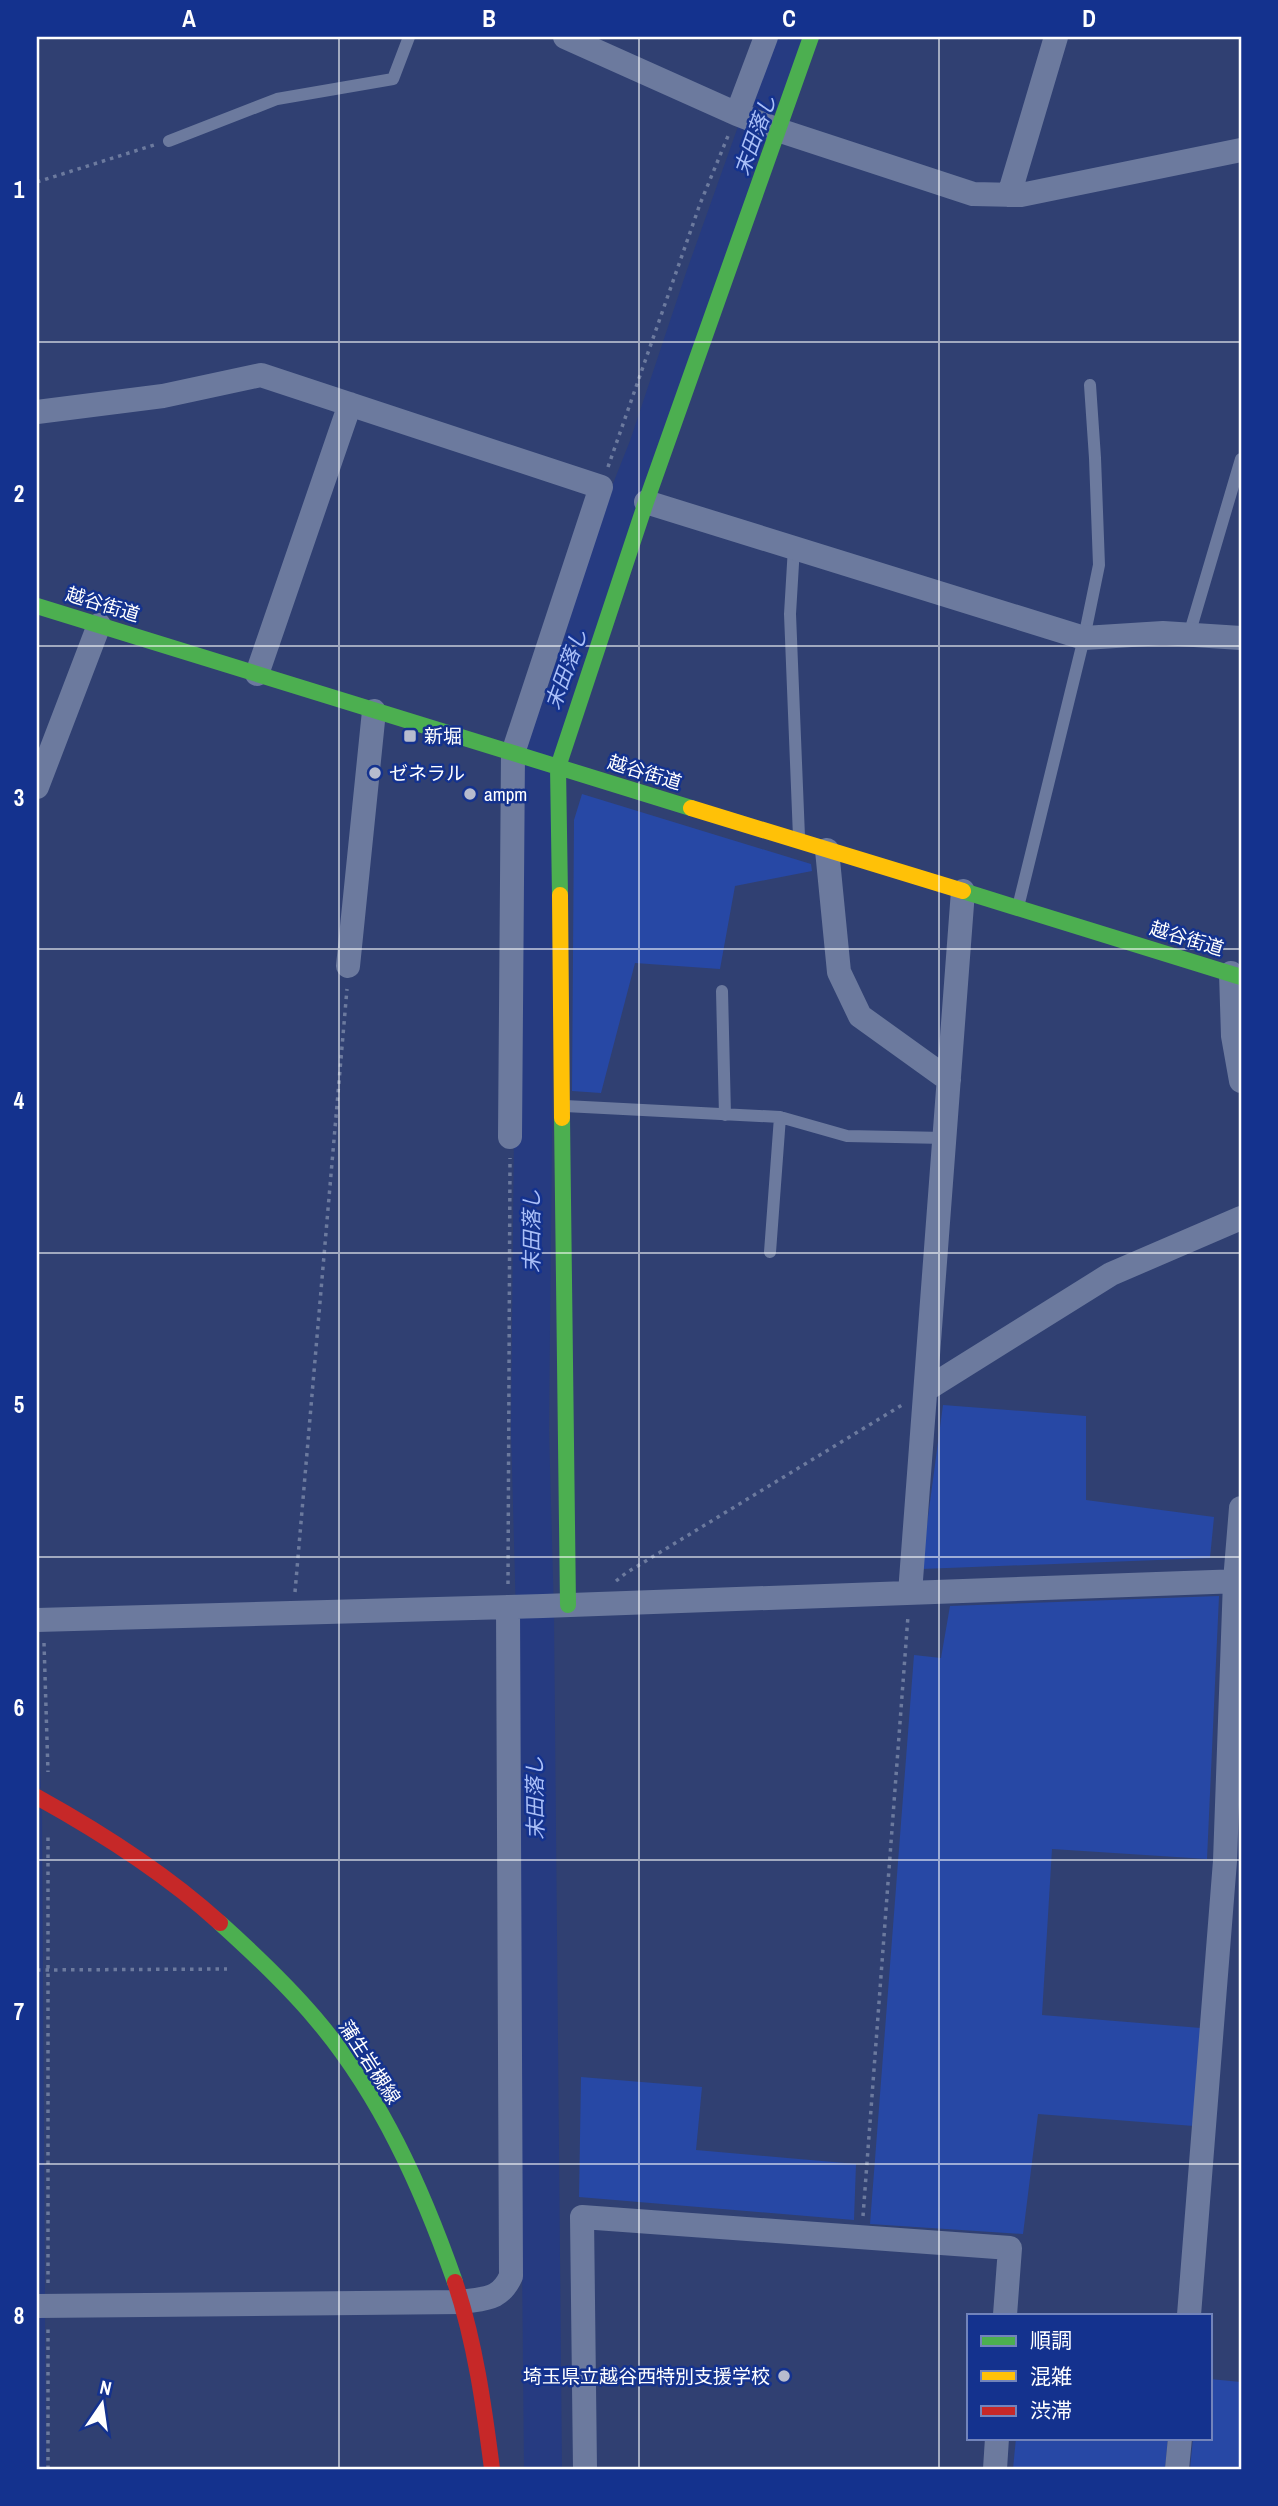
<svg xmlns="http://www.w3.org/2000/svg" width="1278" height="2506" viewBox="0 0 1278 2506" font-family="'Archivo Narrow','Noto Sans JP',sans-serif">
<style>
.green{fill:#2748a5}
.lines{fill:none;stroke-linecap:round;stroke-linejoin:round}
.stream{stroke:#263b81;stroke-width:6}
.river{stroke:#263b81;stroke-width:38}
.path{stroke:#6c7a9e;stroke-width:3.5;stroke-dasharray:3.5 5;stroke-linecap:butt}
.lane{stroke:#6c7a9e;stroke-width:12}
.street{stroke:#6c7a9e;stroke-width:24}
.fast{stroke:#4caf50;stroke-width:16}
.slow{stroke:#ffc107;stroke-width:16}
.jam{stroke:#c62828;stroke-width:16}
.grid{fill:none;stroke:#fff;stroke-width:2;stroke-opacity:0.55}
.poi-dot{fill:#b7bcce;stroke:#14328e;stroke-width:2.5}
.labels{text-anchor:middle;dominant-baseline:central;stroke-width:5;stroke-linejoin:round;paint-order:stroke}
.street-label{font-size:19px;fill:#fff;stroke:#14328e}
.poi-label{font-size:19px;fill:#fff;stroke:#14328e;text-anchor:start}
.water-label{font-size:21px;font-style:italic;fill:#aabff8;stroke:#14328e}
.neatline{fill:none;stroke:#fff;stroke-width:2.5}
.grid-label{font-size:23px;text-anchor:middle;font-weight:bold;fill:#fff}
</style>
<rect width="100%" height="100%" fill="#304072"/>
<path class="green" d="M 582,794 L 811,864 L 812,871 L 735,886 L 720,969 L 635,963 L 601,1093 L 572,1091 L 574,820 Z
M 943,1405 L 1086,1416 L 1086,1500 L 1214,1517 L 1210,1558 L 921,1569 Z
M 1219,1596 L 1207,1859 L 1052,1849 L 1042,2015 L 1201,2028 L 1194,2126 L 1038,2114 L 1023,2234 L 870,2224 L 914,1655 L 941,1658 L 950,1606 Z
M 581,2077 L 702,2087 L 696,2150 L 856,2164 L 854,2220 L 579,2197 Z
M 1210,2379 L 1241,2382 L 1241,2469 L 1190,2469 L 1193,2438 L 1210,2438 Z
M 1016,2438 L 1168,2438 L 1165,2469 L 1013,2469 Z"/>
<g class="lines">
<path class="stream" d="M 37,1767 L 38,1786
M 39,1811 L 42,2300
M 42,2311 L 43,2469"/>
<path class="river" d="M 543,2469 L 535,1616 L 530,1430 L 534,1034 L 532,799 L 541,739 L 602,563 L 648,447 L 705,276 L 790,37"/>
<path class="path" d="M 37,182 L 154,145
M 608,467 L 700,204 L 728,136
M 616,1581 L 626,1573 L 902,1405
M 508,1584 L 510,1158
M 295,1592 L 347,989
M 44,1643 L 48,1772
M 37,1970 L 227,1969
M 863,2216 L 908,1616
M 48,2283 L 48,1836
M 48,2469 L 48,2329"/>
<path class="lane" d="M 169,141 L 277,99 L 393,79 L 409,37
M 794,547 L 790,614 L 799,837
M 1189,635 L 1241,459
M 1018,907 L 1084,638 L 1099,565 L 1095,458 L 1090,385
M 722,991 L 725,1115
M 565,1106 L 780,1117 L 847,1136 L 945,1138
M 770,1252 L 780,1117"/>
<path class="street" d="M 565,37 L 737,114 L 778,130 L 973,194 L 1021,195 L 1241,150
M 737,114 L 766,37
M 1009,195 L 1056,37
M 37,412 L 163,396 L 261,375 L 601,487 L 513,753 L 510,1137
M 646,502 L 1084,638 L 1163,633 L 1241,638
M 257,674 L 350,404
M 37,787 L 99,625
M 827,850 L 839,972 L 860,1016 L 949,1080
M 348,966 L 374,711
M 1231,973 L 1233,1036 L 1241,1081
M 927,1389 L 1111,1274 L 1241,1218
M 910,1593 L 963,891
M 37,1620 L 543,1606 L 1241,1581
M 37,2306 L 462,2302 C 486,2298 500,2300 511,2276 L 508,1607
M 1189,2315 L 1225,1861 L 1235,1581 L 1241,1508
M 585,2469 L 582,2217 L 1010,2248 L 1005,2315
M 995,2469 L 997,2438
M 1177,2469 L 1180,2438"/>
<path class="fast" d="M 37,606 L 691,808
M 963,891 L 1241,977
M 560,895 L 558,767 L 646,502 L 811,37
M 562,1118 L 568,1605
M 220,1923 C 251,1951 288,1986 315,2018 C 380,2094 422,2188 455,2282"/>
<path class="slow" d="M 691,808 L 963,891
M 560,895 L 562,1118"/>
<path class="jam" d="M 37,1797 C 102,1833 165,1873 220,1923
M 455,2282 C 475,2342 484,2406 492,2469"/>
</g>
<path class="grid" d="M 339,37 L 339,2469M 639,37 L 639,2469M 939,37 L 939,2469M 37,342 L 1241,342M 37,646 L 1241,646M 37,949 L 1241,949M 37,1253 L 1241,1253M 37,1557 L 1241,1557M 37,1860 L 1241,1860M 37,2164 L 1241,2164"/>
<g class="poi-dot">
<rect x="403" y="729" width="14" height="14" rx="3.5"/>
<circle cx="375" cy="773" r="7"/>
<circle cx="470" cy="794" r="7"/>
<circle cx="784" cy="2376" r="7"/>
</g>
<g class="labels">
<g class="street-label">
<text transform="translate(103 604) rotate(17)">越谷街道</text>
<text transform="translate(645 772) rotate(17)">越谷街道</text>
<text transform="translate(1187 938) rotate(17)">越谷街道</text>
<text transform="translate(370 2062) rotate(57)">蒲生岩槻線</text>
</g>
<g class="poi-label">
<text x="424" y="736">新堀</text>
<text x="389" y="773">ゼネラル</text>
<text x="484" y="794">ampm</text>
<text x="770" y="2376" text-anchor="end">埼玉県立越谷西特別支援学校</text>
</g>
<g class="water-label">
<text transform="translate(755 135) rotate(-70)">末田落し</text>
<text transform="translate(566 669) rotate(-70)">末田落し</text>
<text transform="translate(531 1231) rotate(-90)">末田落し</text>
<text transform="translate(535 1798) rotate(-91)">末田落し</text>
</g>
</g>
<rect width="1278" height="2506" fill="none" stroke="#14328e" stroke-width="77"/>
<rect x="967" y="2314" width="245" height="126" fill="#14328e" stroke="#7284bb" stroke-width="2"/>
<rect x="981" y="2336" width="35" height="10" fill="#4caf50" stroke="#7284bb" stroke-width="2"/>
<text x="1030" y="2348" font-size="21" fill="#ffffff">順調</text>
<rect x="981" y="2371" width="35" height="10" fill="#ffc107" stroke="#7284bb" stroke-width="2"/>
<text x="1030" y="2384" font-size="21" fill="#ffffff">混雑</text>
<rect x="981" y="2406" width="35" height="10" fill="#c62828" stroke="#7284bb" stroke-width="2"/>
<text x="1030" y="2418" font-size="21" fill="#ffffff">渋滞</text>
<g transform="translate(102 2404) rotate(13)" stroke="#14328e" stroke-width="5" paint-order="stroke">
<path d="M0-5L12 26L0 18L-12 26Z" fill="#ffffff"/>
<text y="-10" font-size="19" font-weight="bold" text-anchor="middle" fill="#ffffff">N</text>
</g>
<rect x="38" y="38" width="1202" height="2430" class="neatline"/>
<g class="grid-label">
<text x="189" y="27">A</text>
<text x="489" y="27">B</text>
<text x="789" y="27">C</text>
<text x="1089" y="27">D</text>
<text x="19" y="198">1</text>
<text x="19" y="502">2</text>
<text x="19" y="806">3</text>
<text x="19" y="1109">4</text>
<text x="19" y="1413">5</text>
<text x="19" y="1716">6</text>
<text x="19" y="2020">7</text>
<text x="19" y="2324">8</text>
</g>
</svg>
